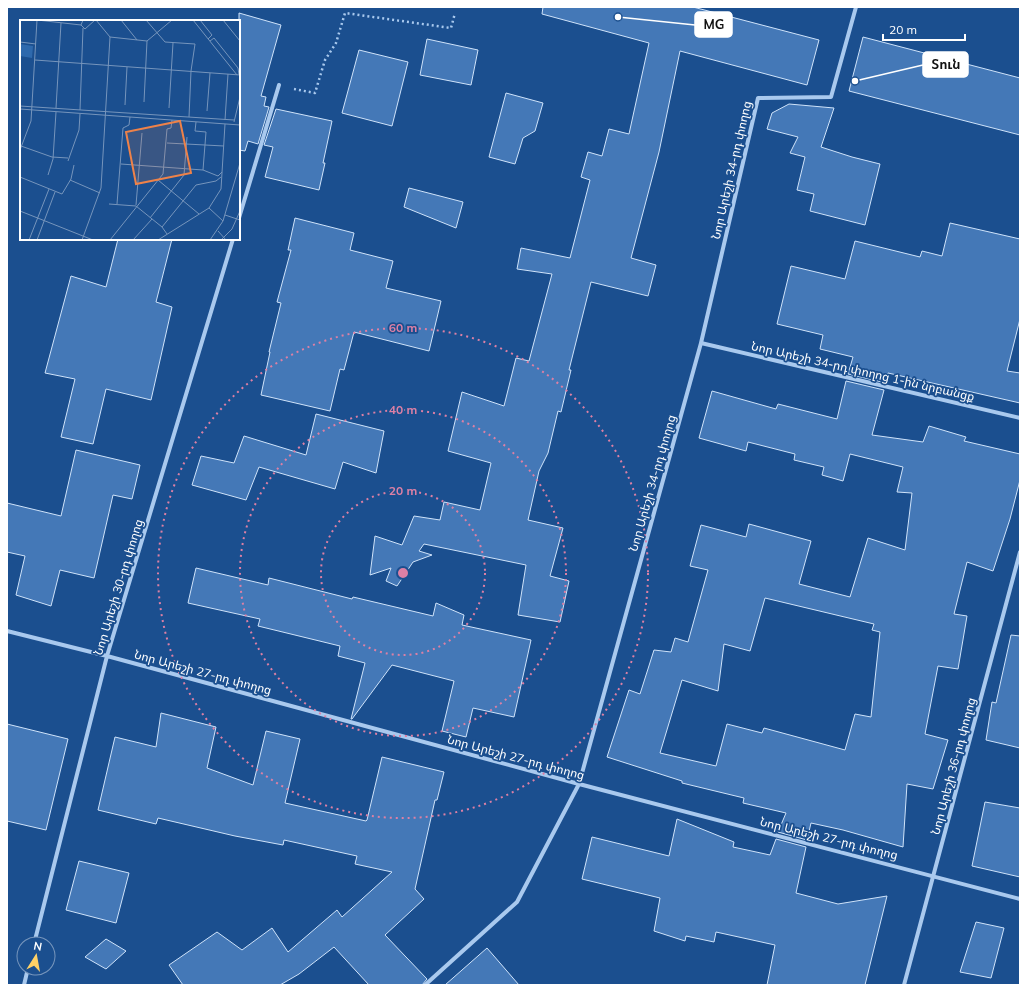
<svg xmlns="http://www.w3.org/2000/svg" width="1027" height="992" viewBox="0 0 1027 992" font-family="Mulish,'Noto Sans Armenian',sans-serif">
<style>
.building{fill:#4478b7;stroke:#cfe3fa;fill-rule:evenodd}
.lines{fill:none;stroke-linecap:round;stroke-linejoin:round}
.path{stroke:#a9c9ee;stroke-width:2.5;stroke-dasharray:2 3;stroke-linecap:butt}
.street{stroke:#a9c9ee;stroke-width:4}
.ring{fill:none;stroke:#dd80a5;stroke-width:2;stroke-dasharray:2 4}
.labels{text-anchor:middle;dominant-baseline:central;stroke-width:3.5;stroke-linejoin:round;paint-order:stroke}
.street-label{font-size:12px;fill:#fff;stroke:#1b4f8f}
.inset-road{fill:none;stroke:#7695bc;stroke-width:1}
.view{fill:#ee8249;fill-opacity:0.15;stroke:#ee8249;stroke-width:2}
.inset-edge{fill:none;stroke:#fff;stroke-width:2}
.centre{fill:#dd80a5;stroke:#1b4f8f;stroke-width:2}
.ring-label{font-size:12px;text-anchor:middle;font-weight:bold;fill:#dd80a5;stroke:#1b4f8f;stroke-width:3.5;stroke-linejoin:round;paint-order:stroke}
.leader{fill:none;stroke:#fff;stroke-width:1.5}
.callout-dot{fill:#fff;stroke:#1b4f8f;stroke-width:1.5}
.callout{fill:#fff;stroke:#fff;stroke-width:1.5}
.callout-label{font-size:13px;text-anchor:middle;font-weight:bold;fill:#111}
</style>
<rect width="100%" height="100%" fill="#1b4f8f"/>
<path class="building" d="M 543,7 L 693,7 L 819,40 L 807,85 L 680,51 L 659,152 L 631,258 L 656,265 L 648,296 L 591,282 L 569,370 L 571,370 L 561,412 L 558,411 L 548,453 L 539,471 L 528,520 L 563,528 L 550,576 L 569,581 L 560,622 L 518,615 L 526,565 L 424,544 L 419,551 L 432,555 L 413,562 L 397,586 L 386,581 L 391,568 L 370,575 L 375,536 L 402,545 L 414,516 L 440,520 L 444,502 L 480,510 L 491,463 L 448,451 L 462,392 L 504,406 L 516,358 L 529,361 L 552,274 L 517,269 L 521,248 L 570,258 L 590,180 L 581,177 L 588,152 L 602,156 L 609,129 L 629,134 L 649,43 L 542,14 Z
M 239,13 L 281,25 L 261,96 L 266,97 L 264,106 L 269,107 L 258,144 L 248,141 L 245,151 L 239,150 Z
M 863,37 L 1020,78 L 1020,135 L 849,91 Z
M 427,39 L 478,50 L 471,85 L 420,75 Z
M 359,50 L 408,62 L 392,126 L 342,113 Z
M 506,93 L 543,103 L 535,131 L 523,138 L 515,164 L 489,157 Z
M 789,104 L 834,108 L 821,147 L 852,157 L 880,164 L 865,225 L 810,211 L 814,194 L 797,190 L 805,157 L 790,153 L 798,137 L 767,129 L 772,113 Z
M 276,109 L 332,121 L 323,163 L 325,163 L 319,190 L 265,177 L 273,147 L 264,145 Z
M 409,188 L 463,202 L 456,228 L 404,207 Z
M 295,218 L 354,233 L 350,250 L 393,261 L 386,288 L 441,301 L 429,351 L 354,332 L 344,370 L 340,369 L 330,411 L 261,395 L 270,352 L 269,352 L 281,303 L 277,302 L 291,250 L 288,250 Z
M 950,223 L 1020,239 L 1020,319 L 1007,371 L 1020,373 L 1020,403 L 888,373 L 886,383 L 848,374 L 853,357 L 820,349 L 823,335 L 777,324 L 791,266 L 845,279 L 855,241 L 920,257 L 922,251 L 942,256 Z
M 118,239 L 172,239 L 156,302 L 172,307 L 151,400 L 106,389 L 93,444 L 61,437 L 75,379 L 45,373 L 71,276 L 106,287 Z
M 846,381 L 884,390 L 872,435 L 923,442 L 929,426 L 966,437 L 964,441 L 1020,454 L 1020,480 L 1010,519 L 993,571 L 967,562 L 954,614 L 967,616 L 958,669 L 938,666 L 925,734 L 948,740 L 933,789 L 907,784 L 903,847 L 843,830 L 811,823 L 807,840 L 778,832 L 786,813 L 743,803 L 744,798 L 682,783 L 682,781 L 607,757 L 629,690 L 640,694 L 654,650 L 671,652 L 675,638 L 688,642 L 708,570 L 690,566 L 701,525 L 746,537 L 749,524 L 811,541 L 799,584 L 850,597 L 868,538 L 905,550 L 912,493 L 897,492 L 903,467 L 850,454 L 843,481 L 822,475 L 824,467 L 794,460 L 795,454 L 748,442 L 746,451 L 699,438 L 712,391 L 776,409 L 778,404 L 837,419 ZM 765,598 L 874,624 L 872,630 L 880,632 L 871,717 L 855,714 L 845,750 L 764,728 L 762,733 L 727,724 L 716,766 L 660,753 L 682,680 L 718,691 L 724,644 L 750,651 Z
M 316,414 L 384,431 L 376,473 L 343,462 L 335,489 L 259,467 L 246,500 L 192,485 L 201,456 L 234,463 L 244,436 L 306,455 Z
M 76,450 L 140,465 L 132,499 L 113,495 L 94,578 L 60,570 L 51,606 L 16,595 L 25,556 L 7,552 L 7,503 L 61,516 Z
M 196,568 L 268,585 L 269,578 L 352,599 L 353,597 L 433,616 L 436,603 L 464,615 L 462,625 L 531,640 L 514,717 L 473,708 L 466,737 L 442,731 L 454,681 L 392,665 L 352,719 L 351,719 L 365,663 L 338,656 L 340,646 L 258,626 L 260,619 L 188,603 Z
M 1011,635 L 1020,636 L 1020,748 L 986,740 L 992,702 L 996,703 Z
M 161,713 L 216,727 L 207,768 L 253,785 L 266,731 L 300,739 L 285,803 L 366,821 L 367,820 L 382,757 L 444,772 L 437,800 L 435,800 L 415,889 L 424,899 L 385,935 L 427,979 L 422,985 L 369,985 L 334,947 L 299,974 L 280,985 L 183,985 L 169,965 L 217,932 L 242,950 L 272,928 L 288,952 L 337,910 L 342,917 L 392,872 L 355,864 L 357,856 L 284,840 L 283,845 L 235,836 L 158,818 L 156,824 L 98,810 L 115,737 L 156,747 Z
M 7,724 L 68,739 L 46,830 L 7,821 Z
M 985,802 L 1020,808 L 1020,877 L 972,866 Z
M 677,819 L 734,842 L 733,847 L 770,855 L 776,839 L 806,847 L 796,893 L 838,904 L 887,896 L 865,985 L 767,985 L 775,945 L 716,932 L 714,942 L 686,936 L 685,941 L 654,931 L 660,898 L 582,879 L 592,837 L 669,856 Z
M 79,861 L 129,873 L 116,923 L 66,910 Z
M 976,922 L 1004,928 L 991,978 L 960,972 Z
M 106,939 L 126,951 L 106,969 L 85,957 Z
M 487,948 L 519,985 L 445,985 Z"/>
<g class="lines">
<path class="path" d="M 294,89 L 315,93 L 325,60 L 336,43 L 345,13 L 451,28 L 455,13"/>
<path class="street" d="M 239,218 L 279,85
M 701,343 L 1020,418
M 7,631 L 107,656 L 579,784 L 1020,899
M 34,944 L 107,656 L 233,239
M 24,985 L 28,968
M 425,985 L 517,902 L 579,784 L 701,343 L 758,98 L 831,97 L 856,7
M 904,985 L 1020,552"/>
</g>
<g class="ring">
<circle cx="403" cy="573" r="82"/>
<circle cx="403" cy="573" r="163"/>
<circle cx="403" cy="573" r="245"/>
</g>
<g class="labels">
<g class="street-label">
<text transform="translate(731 170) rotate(-77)">Նոր Արեշի 34-րդ փողոց</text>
<text transform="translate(863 371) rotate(13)">Նոր Արեշի 34-րդ փողոց 1-ին նրբանցք</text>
<text transform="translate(652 483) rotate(-74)">Նոր Արեշի 34-րդ փողոց</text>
<text transform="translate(118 587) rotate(-73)">Նոր Արեշի 30-րդ փողոց</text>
<text transform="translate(203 672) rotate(15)">Նոր Արեշի 27-րդ փողոց</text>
<text transform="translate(516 757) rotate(15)">Նոր Արեշի 27-րդ փողոց</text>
<text transform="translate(953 766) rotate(-75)">Նոր Արեշի 36-րդ փողոց</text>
<text transform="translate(829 838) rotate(14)">Նոր Արեշի 27-րդ փողոց</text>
</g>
</g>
<g transform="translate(20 20)">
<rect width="220" height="220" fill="#1b4f8f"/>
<path d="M 0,24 L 13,26 L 12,38 L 0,36 Z" fill="#2e69ad"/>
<path class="inset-road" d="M 17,0 L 61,5M 63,0 L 61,5 L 65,9 L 75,0M 76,0 L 90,17M 101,0 L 117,20M 126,0 L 145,22 L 175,24 L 171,51 L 169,97M 173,0 L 217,55M 180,0 L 192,15 L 188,19M 203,0 L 220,21M 90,17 L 127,21 L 152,0M 190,21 L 194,18 L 218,48 L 219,55M 0,22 L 16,24M 15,40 L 220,55M 124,82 L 127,21M 105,85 L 107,47M 0,86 L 214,100M 36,88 L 41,3M 149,88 L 153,23M 0,89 L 220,105M 60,90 L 63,8M 187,91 L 190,53M 205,100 L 208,54M 176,102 L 175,111 L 186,112 L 183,150M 214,102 L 220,77M 147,123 L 204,126M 1,126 L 32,137 L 48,138M 0,130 L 11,101 L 17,0M 48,141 L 59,110 L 60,94M 101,144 L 183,150 L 198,156 L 202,152M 28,155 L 33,139 L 36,92M 0,157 L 42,174 L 51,159 L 54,145M 50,160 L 80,173M 138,160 L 179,194M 89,184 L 116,186 L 142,207 L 147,214M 97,184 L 103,108 L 109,105 L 110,97M 116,185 L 122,113M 0,191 L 73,220M 205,195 L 220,200M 130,198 L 164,155 L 167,117M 203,201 L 189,188 L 201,169 L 205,104M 142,207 L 176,165 L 196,161 L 201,157M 198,211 L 206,220M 9,220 L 29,169M 17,220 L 35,172M 62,220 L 81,168 L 90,17M 90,220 L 143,154 L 147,109 L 151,108 L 152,100M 113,220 L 132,199M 138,220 L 189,188M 190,220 L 203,201 L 220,143M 201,220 L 212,209 L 220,191"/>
<path class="view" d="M 160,101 L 171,153 L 116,164 L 106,112 Z"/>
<rect width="220" height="220" class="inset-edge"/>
</g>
<circle cx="403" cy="573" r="6" class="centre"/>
<g class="ring-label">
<text x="403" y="332">60 m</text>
<text x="403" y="414">40 m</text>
<text x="403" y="495">20 m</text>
</g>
<path class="leader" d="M618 17L695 25M855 81L923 65"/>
<g class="callout-dot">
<circle cx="618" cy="17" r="4"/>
<circle cx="855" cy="81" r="4"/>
</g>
<g class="callout">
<rect x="695" y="12" width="37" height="25" rx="4"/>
<rect x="923" y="52" width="45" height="25" rx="4"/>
</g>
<g class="callout-label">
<text x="714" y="29">MG</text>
<text x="946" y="69">Տուն</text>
</g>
<rect width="1027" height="992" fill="none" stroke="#ffffff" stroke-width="16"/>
<g transform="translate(36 956) rotate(11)"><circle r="19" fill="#1b4f8f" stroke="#7695bc"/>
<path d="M0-3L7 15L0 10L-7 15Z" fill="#ffd166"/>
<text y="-6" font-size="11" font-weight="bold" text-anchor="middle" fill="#ffffff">N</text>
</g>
<path d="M883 34v6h82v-6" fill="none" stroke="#ffffff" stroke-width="2"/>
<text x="889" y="34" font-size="12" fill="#ffffff" stroke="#1b4f8f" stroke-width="3" paint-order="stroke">20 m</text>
</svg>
